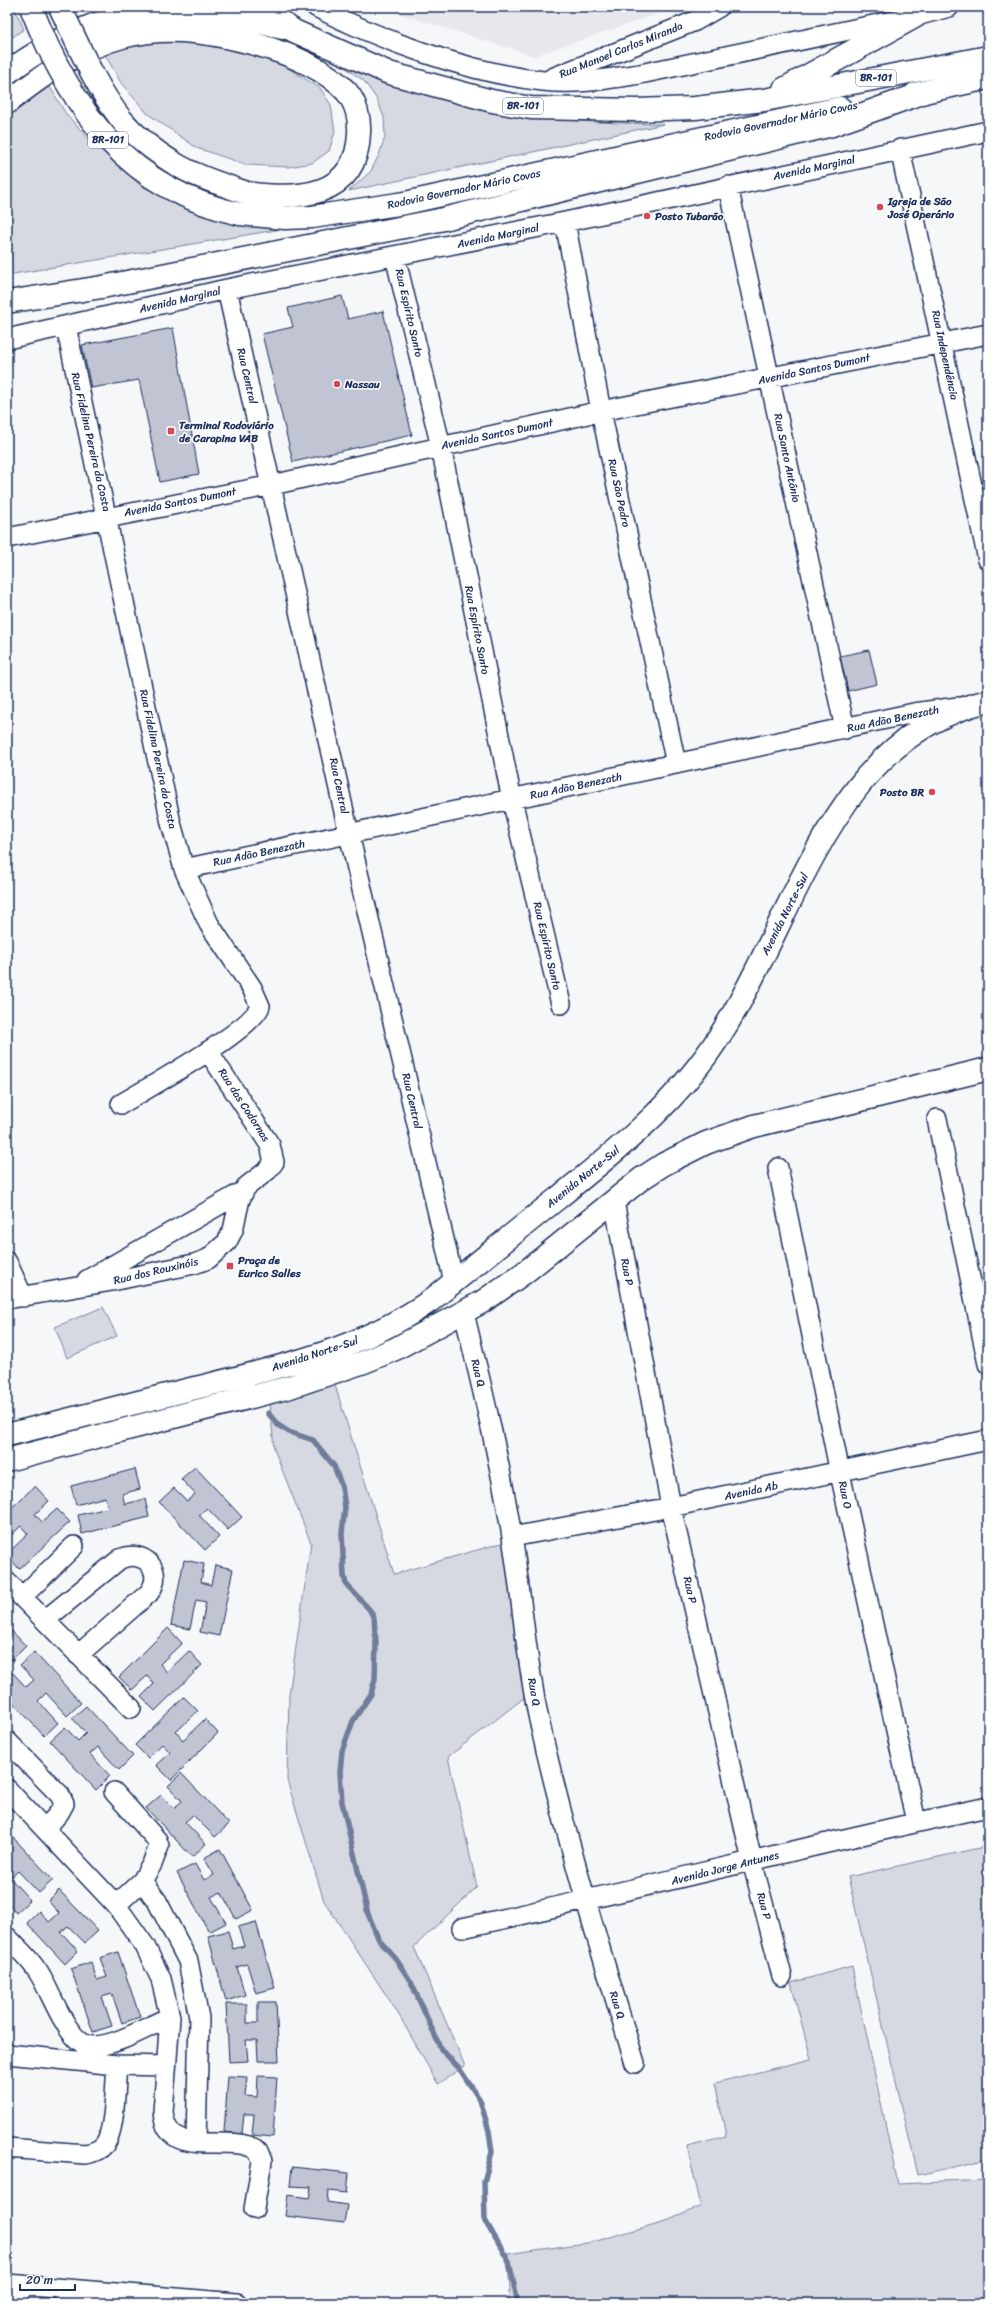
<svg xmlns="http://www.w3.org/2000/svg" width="995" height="2310" viewBox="0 0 995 2310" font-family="Sriracha,sans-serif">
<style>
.built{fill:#e6e8ee}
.green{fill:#d6d9e2;stroke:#7884a0}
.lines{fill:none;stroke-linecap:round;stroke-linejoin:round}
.stream{stroke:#707c99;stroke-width:5.5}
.building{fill:#c0c4d3;stroke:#1b2f5e}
.minor-casing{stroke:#1b2f5e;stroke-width:22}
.major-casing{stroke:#1b2f5e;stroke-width:25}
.minor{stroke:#fff;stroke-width:19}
.major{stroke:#fff;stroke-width:22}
.major-bridge-casing{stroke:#1b2f5e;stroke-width:25;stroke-linecap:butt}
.major-bridge{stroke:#fff;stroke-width:22}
.poi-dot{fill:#d1495b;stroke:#fff;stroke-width:1.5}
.labels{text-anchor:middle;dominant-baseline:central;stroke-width:3;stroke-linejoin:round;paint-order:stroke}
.shield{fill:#fff;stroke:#5f6d8e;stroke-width:1}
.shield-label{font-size:10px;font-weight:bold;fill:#1b2f5e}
.street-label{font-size:11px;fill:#1b2f5e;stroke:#fff}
.poi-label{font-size:11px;font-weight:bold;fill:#1b2f5e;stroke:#fff;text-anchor:start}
</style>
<rect width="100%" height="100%" fill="#f6f7f9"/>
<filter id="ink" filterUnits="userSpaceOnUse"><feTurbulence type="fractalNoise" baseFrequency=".025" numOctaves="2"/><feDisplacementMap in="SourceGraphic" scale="8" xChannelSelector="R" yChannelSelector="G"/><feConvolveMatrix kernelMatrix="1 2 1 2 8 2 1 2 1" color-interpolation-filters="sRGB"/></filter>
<g filter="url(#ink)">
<path class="built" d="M 378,7 L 656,7 L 661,13 L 534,56 Z"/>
<path class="green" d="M 7,7 L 14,7 L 24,29 L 7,41 Z
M 174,34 L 270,57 L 320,88 L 331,105 L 335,132 L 329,151 L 312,163 L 289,167 L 247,165 L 197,148 L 148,114 L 121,83 L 103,51 Z
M 339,63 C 386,82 432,98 481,108 C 541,121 603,123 664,124 L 349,191 L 371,171 L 379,155 L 385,137 L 384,117 L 376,98 L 364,81 Z
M 47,82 L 66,114 L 89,139 L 140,185 L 186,209 L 231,224 L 282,229 L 7,275 L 7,109 Z
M 103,1307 L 117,1336 L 67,1358 L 55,1327 Z
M 334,1382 L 394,1574 L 508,1541 L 538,1687 L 448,1757 L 477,1887 L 414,1947 L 465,2066 L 438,2084 L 396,2010 L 324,1901 L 287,1780 L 289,1695 L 311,1543 L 274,1449 L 270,1403 Z
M 988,1846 L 988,2159 L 918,2175 L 848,1877 Z
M 852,1966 L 898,2184 L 988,2180 L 988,2303 L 506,2303 L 510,2289 L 507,2254 L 593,2242 L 669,2220 L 701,2206 L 687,2146 L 726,2136 L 715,2083 L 811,2059 L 791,1983 Z"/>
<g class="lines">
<path class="stream" d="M 268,1413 L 278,1425 L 289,1432 L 313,1440 L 334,1466 L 342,1487 L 345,1507 L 342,1533 L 344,1576 L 346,1584 L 369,1609 L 374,1618 L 376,1644 L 375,1679 L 371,1694 L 353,1721 L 342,1751 L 340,1772 L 342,1802 L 368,1914 L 379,1940 L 396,1959 L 411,1982 L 441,2049 L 459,2068 L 480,2100 L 489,2131 L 492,2152 L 484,2182 L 485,2220 L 509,2262 L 518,2303"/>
</g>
<path class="building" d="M 342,296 L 348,319 L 383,311 L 412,435 L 293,462 L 262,334 L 293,327 L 288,308 Z
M 173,328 L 199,474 L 160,482 L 139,380 L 91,388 L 82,345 Z
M 869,650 L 877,684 L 848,691 L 840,656 Z
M 195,1467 L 242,1517 L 228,1530 L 207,1508 L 199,1515 L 219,1537 L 205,1550 L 159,1502 L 174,1488 L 187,1501 L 195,1494 L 181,1479 Z
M 135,1469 L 140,1489 L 122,1494 L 125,1504 L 145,1499 L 149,1517 L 82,1534 L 78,1515 L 108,1508 L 105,1497 L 76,1505 L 71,1486 Z
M 35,1486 L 49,1501 L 35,1514 L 42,1522 L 57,1509 L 70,1522 L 19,1569 L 7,1554 L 28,1534 L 21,1526 L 7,1539 L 7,1512 Z
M 184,1560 L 204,1564 L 201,1582 L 211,1585 L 215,1565 L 233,1569 L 219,1636 L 200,1632 L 206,1602 L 196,1600 L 190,1629 L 171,1625 Z
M 7,1626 L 26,1646 L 12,1660 L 7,1654 Z
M 168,1628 L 182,1643 L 160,1664 L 167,1672 L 189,1651 L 202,1665 L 155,1711 L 141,1697 L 154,1684 L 147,1676 L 132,1690 L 119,1677 Z
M 34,1652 L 81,1703 L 67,1716 L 46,1693 L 38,1701 L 58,1723 L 44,1736 L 7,1696 L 7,1679 L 13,1673 L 26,1687 L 34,1680 L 20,1665 Z
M 184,1697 L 198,1711 L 176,1732 L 183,1740 L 205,1719 L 218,1733 L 171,1780 L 156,1765 L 170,1752 L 162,1744 L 148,1758 L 135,1745 Z
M 86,1706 L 133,1756 L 119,1770 L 98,1747 L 90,1754 L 110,1776 L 96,1790 L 50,1741 L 65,1727 L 78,1741 L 86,1733 L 72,1718 Z
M 181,1773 L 229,1824 L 215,1837 L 193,1815 L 185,1822 L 206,1844 L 192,1857 L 146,1808 L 161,1795 L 174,1808 L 182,1801 L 168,1786 Z
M 7,1831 L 53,1880 L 39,1893 L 18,1871 L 10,1878 L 30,1900 L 16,1913 L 7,1903 Z
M 220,1849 L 253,1910 L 236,1919 L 221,1892 L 211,1897 L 226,1923 L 209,1932 L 177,1873 L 195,1864 L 204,1880 L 214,1875 L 204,1858 Z
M 59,1890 L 98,1931 L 85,1943 L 68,1926 L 61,1932 L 78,1951 L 65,1964 L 27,1923 L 39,1911 L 49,1922 L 59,1913 L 48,1901 Z
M 256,1922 L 275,1988 L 256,1993 L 247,1964 L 237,1967 L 245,1995 L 226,2001 L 208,1936 L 228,1931 L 233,1949 L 244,1946 L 238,1927 Z
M 118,1952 L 140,2017 L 122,2023 L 112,1994 L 102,1997 L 112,2026 L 93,2032 L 71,1969 L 91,1962 L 97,1980 L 107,1977 L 100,1958 Z
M 258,2002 L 276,2002 L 279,2061 L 258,2061 L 257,2040 L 246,2040 L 248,2061 L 229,2062 L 226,2004 L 247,2004 L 247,2023 L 258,2023 Z
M 228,2076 L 247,2077 L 245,2096 L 257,2097 L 258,2076 L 277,2077 L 273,2137 L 252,2135 L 254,2114 L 244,2114 L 242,2134 L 224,2132 Z
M 292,2167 L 349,2173 L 347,2193 L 328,2191 L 327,2202 L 347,2205 L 344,2223 L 285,2216 L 288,2195 L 309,2198 L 311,2187 L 290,2186 Z"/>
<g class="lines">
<g class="minor-casing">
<path id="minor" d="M 316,7 C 382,41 470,73 543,81 C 575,85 608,79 640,74 L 916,16 L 949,7
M 552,78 L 695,21 L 719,7
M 900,149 L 988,560
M 728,186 L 845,729
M 565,222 L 601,411 L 676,764
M 395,256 L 441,447 L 512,800 L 561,1004
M 227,289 L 349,834 L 454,1282
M 66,326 L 148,716 L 171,823 L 184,869 L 209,924 L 252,988 L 260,1006 C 253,1030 146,1089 121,1104
M 7,339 L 227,289 L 565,222 L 988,131
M 7,538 L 272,485 L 601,411 L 988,334
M 184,869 L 914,713 L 958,707
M 937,1119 L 988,1364
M 778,1168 L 840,1473 L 916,1822
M 614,1201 L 671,1507 L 752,1861 L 782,1976
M 7,1262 L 23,1297
M 87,1280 L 242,1192
M 7,1299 L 112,1281 L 194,1264 L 208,1259 L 227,1242 L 233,1230 L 240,1199 L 246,1187 L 268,1170 L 274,1162 L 270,1145 L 208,1051
M 464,1313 C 482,1387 500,1461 512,1537 C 522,1598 526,1660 539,1720 C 565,1836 600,1950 635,2063
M 512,1537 L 671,1507 L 988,1440
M 7,1582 L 131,1708
M 22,1597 L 74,1546
M 45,1620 L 120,1559 C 144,1548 165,1571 149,1593 L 78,1655
M 7,1741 L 60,1795 L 64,1804 L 59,1813 L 45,1829
M 7,1789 L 116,1905 L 145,1946 L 161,1979 L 170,2017 L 163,2112 C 167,2163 231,2130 258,2151 L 262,2161 L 254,2209
M 114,1792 L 157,1840 L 159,1846 L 152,1864 L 142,1881
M 116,1905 L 142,1881 L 157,1901 L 188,1961 L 199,2018 L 196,2142
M 462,1928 C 638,1890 812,1844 988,1807
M 7,1937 C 17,1948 28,1957 36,1969 C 51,1988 67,2047 93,2046 C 117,2046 148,2026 170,2017
M 7,2054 L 117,2065 L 166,2066
M 7,2148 L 85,2154 C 92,2153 99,2151 104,2145 C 116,2131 115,2083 117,2065
M 7,2284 L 237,2303
M 15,2303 L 23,2285"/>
</g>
<g class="major-casing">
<path id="major" d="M 260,7 L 294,31 L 389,73 L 492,101 L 531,108 L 636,110 L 695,108 L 764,100 L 988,57
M 7,73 C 53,38 113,10 172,10 C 209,9 247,20 283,28
M 784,89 L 916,16
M 915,94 L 988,78
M 7,103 C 93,35 147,14 255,44 C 287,53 323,67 346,91 C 356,102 360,119 359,133 C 357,199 296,200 247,193
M 240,214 L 285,218 L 312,217 L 405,203 L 840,108
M 7,302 L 102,287 L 439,220 L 832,125 L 928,91
M 7,1435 C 70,1419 133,1404 195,1388 C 277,1368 360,1350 430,1301 C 473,1267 515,1232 558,1198 C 607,1158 657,1119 696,1069 C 792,950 817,740 988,701
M 7,1460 L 290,1387 L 364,1362 L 395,1349 L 482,1302 L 524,1273 L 641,1179 L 664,1164 L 706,1143 L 754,1126 L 988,1069"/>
</g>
<use href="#minor" class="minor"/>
<use href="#major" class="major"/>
<g class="major-bridge-casing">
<path id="major-bridge" d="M 31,7 C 71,110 128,190 240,214
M 60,7 C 78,44 95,86 121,119 C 136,137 157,153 177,165 C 199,178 224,185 247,193"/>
</g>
<use href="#major-bridge" class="major-bridge"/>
</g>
</g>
<g class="poi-dot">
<circle cx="880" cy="207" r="4"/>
<circle cx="647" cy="216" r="4"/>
<circle cx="337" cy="384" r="4"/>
<rect x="167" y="427" width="8" height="8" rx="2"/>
<circle cx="932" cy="792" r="4"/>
<rect x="226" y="1262" width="8" height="8" rx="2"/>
</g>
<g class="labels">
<g class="shield">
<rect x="856" y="70" width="40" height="16" rx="3"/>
<rect x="503" y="98" width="40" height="16" rx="3"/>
<rect x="88" y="132" width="40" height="16" rx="3"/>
</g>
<g class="shield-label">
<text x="876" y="78">BR-101</text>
<text x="523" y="106">BR-101</text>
<text x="108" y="140">BR-101</text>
</g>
<g class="street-label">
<text transform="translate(621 50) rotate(-22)">Rua Manoel Carlos Miranda</text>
<text transform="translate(781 121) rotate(-12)">Rodovia Governador Mário Covas</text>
<text transform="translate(814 168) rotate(-12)">Avenida Marginal</text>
<text transform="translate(464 189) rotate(-12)">Rodovia Governador Mário Covas</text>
<text transform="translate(498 236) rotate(-12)">Avenida Marginal</text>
<text transform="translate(180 300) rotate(-13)">Avenida Marginal</text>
<text transform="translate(409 313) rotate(77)">Rua Espírito Santo</text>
<text transform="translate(945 355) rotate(78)">Rua Independência</text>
<text transform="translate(814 369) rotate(-12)">Avenida Santos Dumont</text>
<text transform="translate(247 376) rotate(77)">Rua Central</text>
<text transform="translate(497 434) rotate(-12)">Avenida Santos Dumont</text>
<text transform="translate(91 442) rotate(77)">Rua Fidelina Pereira da Costa</text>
<text transform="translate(787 458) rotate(78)">Rua Santo Antônio</text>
<text transform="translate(619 493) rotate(78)">Rua São Pedro</text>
<text transform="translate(180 502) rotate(-11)">Avenida Santos Dumont</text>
<text transform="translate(477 630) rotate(79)">Rua Espírito Santo</text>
<text transform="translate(893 719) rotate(-12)">Rua Adão Benezath</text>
<text transform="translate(158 759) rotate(78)">Rua Fidelina Pereira da Costa</text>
<text transform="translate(339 786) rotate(78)">Rua Central</text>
<text transform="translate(576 786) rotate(-12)">Rua Adão Benezath</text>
<text transform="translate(259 853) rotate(-12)">Rua Adão Benezath</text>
<text transform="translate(785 914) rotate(-63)">Avenida Norte-Sul</text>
<text transform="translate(547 946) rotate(77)">Rua Espírito Santo</text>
<text transform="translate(412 1101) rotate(77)">Rua Central</text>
<text transform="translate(244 1105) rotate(57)">Rua das Codornas</text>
<text transform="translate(583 1177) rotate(-39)">Avenida Norte-Sul</text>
<text transform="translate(156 1271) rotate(-13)">Rua dos Rouxinóis</text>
<text transform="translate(627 1272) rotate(79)">Rua P</text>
<text transform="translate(315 1354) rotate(-18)">Avenida Norte-Sul</text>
<text transform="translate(478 1373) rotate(76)">Rua Q</text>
<text transform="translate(751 1491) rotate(-12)">Avenida Ab</text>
<text transform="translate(845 1495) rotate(78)">Rua O</text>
<text transform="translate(690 1590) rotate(77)">Rua P</text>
<text transform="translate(534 1692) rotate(80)">Rua Q</text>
<text transform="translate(725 1868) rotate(-14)">Avenida Jorge Antunes</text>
<text transform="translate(764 1906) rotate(75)">Rua P</text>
<text transform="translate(617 2005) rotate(73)">Rua Q</text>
</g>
<g class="poi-label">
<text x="888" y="201">Igreja de São<tspan x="888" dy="13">José Operário</tspan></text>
<text x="655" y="216">Posto Tubarão</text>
<text x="345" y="384">Nassau</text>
<text x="179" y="425">Terminal Rodoviário<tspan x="179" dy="13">de Carapina VAB</tspan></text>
<text x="924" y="792" text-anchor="end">Posto BR</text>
<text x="238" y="1260">Praça de<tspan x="238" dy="13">Eurico Salles</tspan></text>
</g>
</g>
<rect width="995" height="2310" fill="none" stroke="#fff" stroke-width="24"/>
<rect x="12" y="12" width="971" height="2286" fill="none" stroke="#1b2f5e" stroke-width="1.5" filter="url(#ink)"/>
<path d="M20 2284v6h55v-6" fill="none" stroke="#1b2f5e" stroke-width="2"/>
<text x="26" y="2284" font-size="12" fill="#1b2f5e" stroke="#ffffff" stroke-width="3" paint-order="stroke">20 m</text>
</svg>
